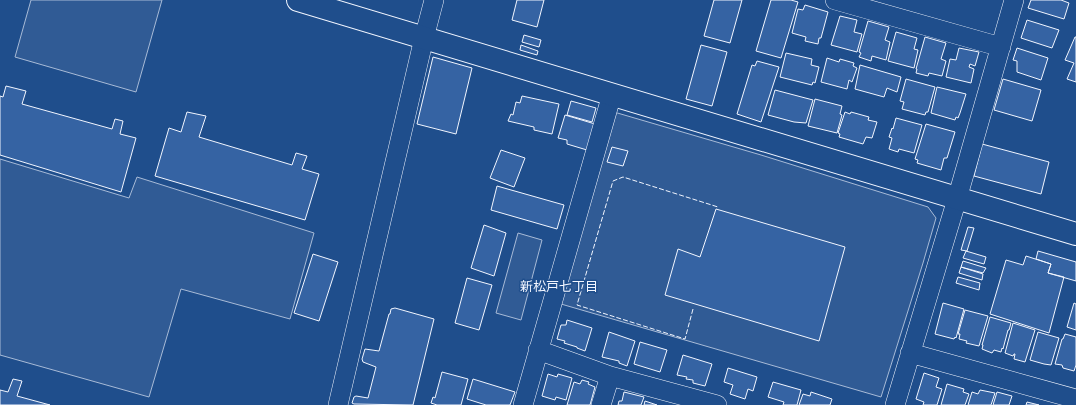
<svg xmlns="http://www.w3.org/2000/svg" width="1076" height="405" viewBox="0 0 1076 405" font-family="Signika,'Noto Sans JP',sans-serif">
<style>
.green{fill:#305b95;stroke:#a8bbd7}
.building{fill:#3563a3;stroke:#f2f6ff}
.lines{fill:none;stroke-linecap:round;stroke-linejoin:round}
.street-casing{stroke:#f2f6ff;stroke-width:20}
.secondary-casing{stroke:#f2f6ff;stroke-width:24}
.street{stroke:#1f4e8c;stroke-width:19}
.secondary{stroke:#1f4e8c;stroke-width:22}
.fence{stroke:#f2f6ff;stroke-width:1;stroke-dasharray:5 2;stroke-linecap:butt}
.labels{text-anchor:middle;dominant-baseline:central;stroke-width:3;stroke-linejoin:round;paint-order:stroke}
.neighbourhood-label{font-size:13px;fill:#f2f6ff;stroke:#1f4e8c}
</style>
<rect width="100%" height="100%" fill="#1f4e8c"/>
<path class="green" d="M 31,0 L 162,0 L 136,92 L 15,57 Z
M 614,112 L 761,155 L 928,207 L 936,218 L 923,263 L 881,397 L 561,304 Z
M 0,159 L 129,198 L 137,177 L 314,233 L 290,319 L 181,289 L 149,397 L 0,355 Z
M 518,233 L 542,240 L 521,320 L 496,313 Z"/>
<path class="building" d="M 517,0 L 544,0 L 537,27 L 512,20 Z
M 714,0 L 742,0 L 730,43 L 704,36 Z
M 771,0 L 791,0 L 798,2 L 781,58 L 756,51 Z
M 1031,0 L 1061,0 L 1069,3 L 1064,19 L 1028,8 Z
M 805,5 L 828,12 L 821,38 L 819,38 L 818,44 L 805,41 L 806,37 L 792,33 L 798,9 L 803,10 Z
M 840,16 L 857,20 L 854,32 L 862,34 L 857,52 L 831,45 Z
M 1027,20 L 1059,30 L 1052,48 L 1021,38 Z
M 868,21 L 889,27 L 885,40 L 890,42 L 886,60 L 872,56 L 871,61 L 859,57 L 861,53 L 859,52 Z
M 896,32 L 917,38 L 914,49 L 918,50 L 914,68 L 888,61 Z
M 524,35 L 541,40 L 539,47 L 522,42 Z
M 925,37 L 946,43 L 941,59 L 946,61 L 942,76 L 929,73 L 928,76 L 916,73 L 917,69 L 916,69 Z
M 1075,37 L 1076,37 L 1076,82 L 1067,79 L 1074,63 L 1065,60 Z
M 521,45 L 538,51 L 537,55 L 520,50 Z
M 701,45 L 727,52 L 712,106 L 686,99 Z
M 959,48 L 979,52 L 975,66 L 970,64 L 969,67 L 974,69 L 971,83 L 946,77 L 950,59 L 956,60 Z
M 1017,48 L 1048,58 L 1041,80 L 1017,72 L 1017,61 L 1013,60 Z
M 786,53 L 812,59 L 811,65 L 819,67 L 815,83 L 813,82 L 812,85 L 780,77 Z
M 433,57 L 472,68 L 456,134 L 417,124 Z
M 827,58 L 839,62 L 840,59 L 854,63 L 853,66 L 857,68 L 852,82 L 849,80 L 847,89 L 821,82 Z
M 757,61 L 779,67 L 761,122 L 737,114 L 752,65 L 755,66 Z
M 860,65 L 901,77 L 897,92 L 887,88 L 884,97 L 855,89 Z
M 906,79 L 935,87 L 928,112 L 926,112 L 925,115 L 902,109 L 904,102 L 900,101 Z
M 1003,79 L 1041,90 L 1032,121 L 994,110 Z
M 6,86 L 26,91 L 22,104 L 112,129 L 115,119 L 123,121 L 120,134 L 136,138 L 121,192 L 0,155 L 0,96 L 3,97 Z
M 937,87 L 966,94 L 960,113 L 958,118 L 956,117 L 955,120 L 931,113 Z
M 775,90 L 813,100 L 806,123 L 794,122 L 768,115 Z
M 522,96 L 559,104 L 552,134 L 534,130 L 534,127 L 508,121 L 511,114 L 513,115 L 516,102 L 520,103 Z
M 815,99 L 842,106 L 840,114 L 842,115 L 837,133 L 808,126 Z
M 571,101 L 596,108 L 592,122 L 567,115 Z
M 187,112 L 206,116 L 199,137 L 292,165 L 296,153 L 307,156 L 302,169 L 319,174 L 305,220 L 155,176 L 169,128 L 181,132 Z
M 845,112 L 850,114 L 851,112 L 869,117 L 868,120 L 877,122 L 872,138 L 866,137 L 863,144 L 839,137 L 840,134 L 838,133 Z
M 565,115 L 595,124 L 587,150 L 567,144 L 567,140 L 558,138 Z
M 896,118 L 922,125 L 914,153 L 899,149 L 898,152 L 889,149 L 892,138 L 889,137 L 892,128 L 893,129 Z
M 926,124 L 955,132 L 947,158 L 944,158 L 941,170 L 917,163 L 918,160 L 915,159 Z
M 982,144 L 1049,162 L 1041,194 L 974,176 Z
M 612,147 L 628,151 L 623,166 L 607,162 Z
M 501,150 L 525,158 L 514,187 L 490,178 Z
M 497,186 L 564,205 L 557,229 L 491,210 Z
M 716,209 L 845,247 L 819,341 L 665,295 L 678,249 L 700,257 Z
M 484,225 L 506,233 L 494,276 L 471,268 Z
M 968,227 L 974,228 L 967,251 L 961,250 Z
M 966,251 L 986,257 L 984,264 L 963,258 Z
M 1038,251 L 1076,262 L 1076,281 L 1048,273 L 1051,264 L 1036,259 Z
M 313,254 L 338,262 L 319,321 L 294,313 Z
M 1026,256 L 1051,264 L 1048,273 L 1064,277 L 1049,333 L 990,314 L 1006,260 L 1023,265 Z
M 963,261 L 986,268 L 983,273 L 961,267 Z
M 961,267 L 983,274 L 982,280 L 959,273 Z
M 958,277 L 980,283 L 979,290 L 956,283 Z
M 467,278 L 492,285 L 479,330 L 455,323 Z
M 943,303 L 964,309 L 956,338 L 955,337 L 954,339 L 935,334 Z
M 1074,303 L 1076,304 L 1076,330 L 1067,327 Z
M 395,308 L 434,319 L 413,405 L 354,404 L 352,403 L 354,397 L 356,396 L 368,398 L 376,367 L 363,362 L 362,359 L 365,349 L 379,351 L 389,314 L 390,314 L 391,309 Z
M 965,310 L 988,316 L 979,346 L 966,343 L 967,341 L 959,339 L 960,334 L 958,334 Z
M 990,317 L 1011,323 L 1009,330 L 1008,330 L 1003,349 L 1002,348 L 1001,352 L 994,350 L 992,353 L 982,349 L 983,345 L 982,345 Z
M 567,320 L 592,328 L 585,351 L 577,348 L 577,347 L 564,343 L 565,341 L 557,339 L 561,325 L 566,325 Z
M 1013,323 L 1035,330 L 1025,362 L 1014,359 L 1015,354 L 1014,354 L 1013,356 L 1005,353 Z
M 609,332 L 635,341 L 627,366 L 619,363 L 619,361 L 602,357 Z
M 1038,332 L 1059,338 L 1051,365 L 1044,364 L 1030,360 Z
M 1065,334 L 1076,337 L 1076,365 L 1074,371 L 1063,368 L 1062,365 L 1055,364 L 1062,339 L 1063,339 Z
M 640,342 L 667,350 L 660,372 L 634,364 Z
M 683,355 L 712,364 L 705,386 L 693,383 L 693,380 L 686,379 L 687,377 L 677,375 Z
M 728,368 L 757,377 L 753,391 L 748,389 L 745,399 L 730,394 L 733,385 L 724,382 Z
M 442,372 L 468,379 L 461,405 L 437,405 L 431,403 L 433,397 L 435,398 Z
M 924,373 L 939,378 L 936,387 L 942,389 L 937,405 L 923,405 L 924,402 L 916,399 Z
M 548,374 L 557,377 L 558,374 L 572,378 L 566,400 L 556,397 L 555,400 L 542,396 Z
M 13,379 L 22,381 L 17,396 L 50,405 L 0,405 L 0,390 L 8,392 Z
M 473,379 L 515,392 L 510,405 L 486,405 L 467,399 Z
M 582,380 L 589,382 L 588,384 L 595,387 L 590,405 L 567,405 L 574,382 L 580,384 Z
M 773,382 L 801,390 L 797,405 L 783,405 L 784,402 L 768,397 Z
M 947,384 L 964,389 L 963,392 L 969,394 L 965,405 L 941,405 Z
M 980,390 L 995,393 L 991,405 L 968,405 L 972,392 L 978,394 Z
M 624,392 L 644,397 L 641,405 L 618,405 L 619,401 L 622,401 Z
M 811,392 L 832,399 L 830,405 L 799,405 L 803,394 L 810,396 Z
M 997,392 L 1012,396 L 1009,405 L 993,405 Z
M 645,401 L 657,405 L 644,405 Z
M 1027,402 L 1039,405 L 1026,405 Z"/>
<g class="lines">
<g class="street-casing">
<path id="street" d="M 835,0 L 1001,47
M 538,350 L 610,376 L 717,405
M 910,353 L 1076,399
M 338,405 L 424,38 L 434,0
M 523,405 L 612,94
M 601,405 L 610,376
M 895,405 L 957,199 L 1014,0"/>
</g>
<g class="secondary-casing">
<path id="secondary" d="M 298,0 L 1076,234"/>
</g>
<use href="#street" class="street"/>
<use href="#secondary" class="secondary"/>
<path class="fence" d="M 693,309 L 685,339 L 577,305 L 613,181 L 623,177 L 718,207"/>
</g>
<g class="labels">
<g class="neighbourhood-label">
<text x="559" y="287">新松戸七丁目</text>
</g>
</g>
</svg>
